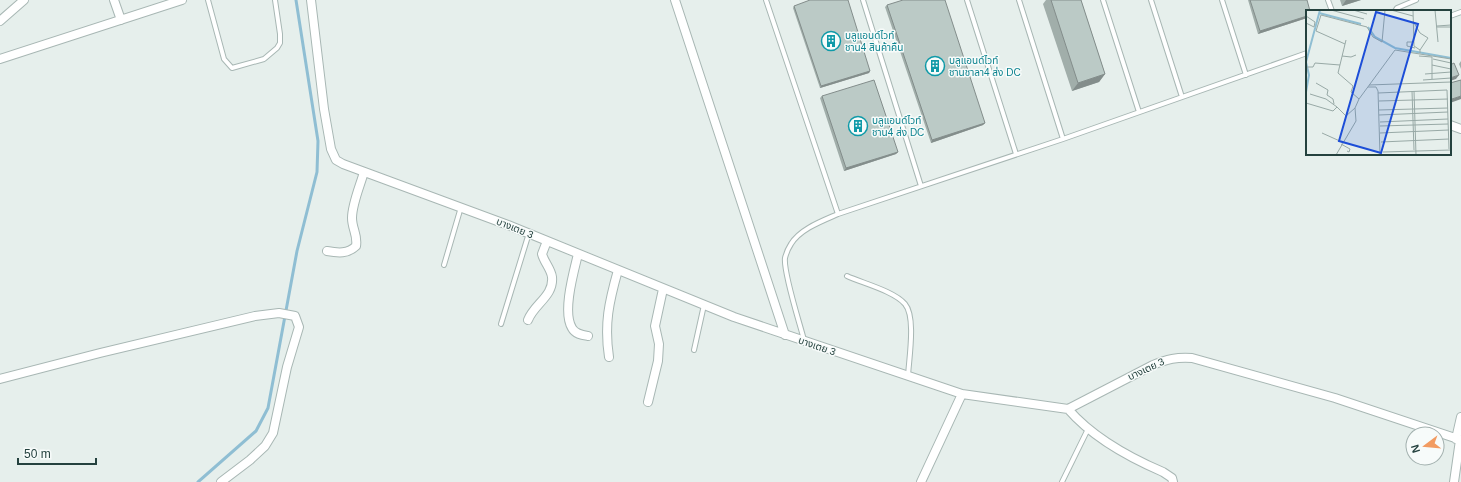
<svg xmlns="http://www.w3.org/2000/svg" width="1461" height="482" viewBox="0 0 1461 482" font-family="Arial,'Noto Sans Thai',sans-serif">
<style>
.lines{fill:none;stroke-linecap:round;stroke-linejoin:round}
.stream{stroke:#8fbed3;stroke-width:3}
.service-casing{stroke:#a8b7b4;stroke-width:6}
.minor-casing{stroke:#a8b7b4;stroke-width:10}
.service{stroke:#fff;stroke-width:4}
.minor{stroke:#fff;stroke-width:8}
.wall{fill:#a1aeaa}
.shaded-wall{fill:#838d8b}
.building{fill:#bbcac6;stroke:#838d8b}
.labels{text-anchor:middle;dominant-baseline:central;stroke-width:3;stroke-linejoin:round;paint-order:stroke}
.culture-label{font-size:10px;fill:#0d838f;stroke:#f7fbfa;text-anchor:start}
.street-label{font-size:10px;fill:#24413e;stroke:#f7fbfa}
.inset-river{fill:none;stroke:#8fbed3;stroke-width:2}
.inset-road{fill:none;stroke:#98a9a6;stroke-width:1}
.view{fill:#1d4ed8;fill-opacity:0.15;stroke:#1d4ed8;stroke-width:2}
.inset-edge{fill:none;stroke:#24413e;stroke-width:2}
</style>
<rect width="100%" height="100%" fill="#e6efec"/>
<g class="lines">
<path class="stream" d="M 198,482 L 256,431 L 268,408 L 297,251 L 317,172 L 318,141 L 296,0"/>
<g class="service-casing">
<path id="service" d="M 208,0 L 224,59 L 232,68 L 264,59 L 277,48 L 280,43 L 280,34 L 275,0
M 766,0 L 838,214
M 863,0 L 921,186
M 967,0 L 1016,154
M 1019,0 L 1063,139
M 1103,0 L 1139,112
M 1151,0 L 1182,97
M 1222,0 L 1246,75
M 1328,0 L 1332,11
M 1395,11 L 1397,8 L 1416,0
M 1450,16 L 1461,12
M 444,265 L 461,207
M 847,276 C 862,283 894,291 905,304 C 916,317 909,358 908,376
M 501,324 L 529,233
M 804,340 C 800,324 783,272 785,258 C 786,254 789,247 791,244 C 800,229 822,221 838,214 L 1063,139 L 1307,53
M 694,350 L 704,305
M 1062,482 L 1088,429"/>
</g>
<g class="minor-casing">
<path id="minor" d="M 114,0 L 121,20
M 311,0 L 324,109 L 331,149 L 336,160 L 343,164 L 508,225 L 734,317 L 962,394 L 1068,409 L 1153,365 C 1167,359 1177,357 1192,358 L 1335,398 L 1461,440
M 675,0 L 785,335
M 0,21 L 24,0
M 0,59 L 182,0
M 1450,125 L 1461,129
M 327,251 C 338,253 348,254 356,246 C 358,235 352,229 352,218 C 352,204 360,186 364,172
M 578,254 C 574,271 562,312 572,328 C 575,334 582,335 588,336
M 528,320 C 534,304 554,296 552,277 C 551,269 544,262 542,254 L 547,241
M 609,357 C 604,324 609,302 618,270
M 0,379 L 100,353 L 255,316 L 279,313 L 295,316 L 299,327 L 287,367 L 273,433 L 265,446 L 250,460 L 221,482
M 648,402 L 658,361 L 659,344 L 655,326 L 663,289
M 1068,409 C 1093,438 1128,457 1163,472 L 1172,478 L 1173,482
M 1456,439 L 1461,417
M 921,482 L 962,394
M 1454,482 L 1460,440"/>
</g>
<use href="#service" class="service"/>
<use href="#minor" class="minor"/>
</g>
<path class="wall" d="M 1046,0 L 1081,0 L 1105,74 L 1099,82 L 1072,91 L 1043,4 Z
M 1248,0 L 1307,0 L 1307,18 L 1258,34 Z
M 1340,0 L 1361,0 L 1342,6 Z
M 887,5 L 985,123 L 983,125 L 931,143 L 885,7 Z
M 794,6 L 870,71 L 869,73 L 820,88 L 793,8 Z
M 1461,61 L 1461,69 L 1459,64 Z
M 1461,80 L 1450,103 L 1450,83 Z
M 822,96 L 898,152 L 896,154 L 844,171 L 820,98 Z"/>
<path class="shaded-wall" d="M 1346,0 L 1361,0 L 1342,6 Z
M 1307,16 L 1307,18 L 1258,34 L 1260,31 Z
M 870,71 L 869,73 L 820,88 L 821,86 Z
M 1105,74 L 1099,82 L 1072,91 L 1078,83 Z
M 1459,75 L 1456,79 L 1450,81 L 1450,78 Z
M 1461,96 L 1461,99 L 1450,103 L 1450,102 L 1452,99 Z
M 985,123 L 983,125 L 931,143 L 932,140 Z
M 898,152 L 896,154 L 844,171 L 846,168 Z"/>
<path class="building" d="M 810,0 L 848,0 L 870,71 L 821,86 L 794,6 Z
M 903,0 L 945,0 L 985,123 L 932,140 L 887,5 Z
M 1051,0 L 1081,0 L 1105,74 L 1078,83 Z
M 1250,0 L 1307,0 L 1310,11 L 1307,11 L 1307,16 L 1260,31 Z
M 1454,63 L 1459,75 L 1450,78 L 1450,65 Z
M 874,80 L 898,152 L 846,168 L 822,96 Z
M 1461,80 L 1461,96 L 1452,99 L 1450,93 L 1450,83 Z"/>
<defs>
<g id="building-ring" transform="scale(1)"><circle r="9.5" fill="#f7fbfa" stroke="#0f9aa8" stroke-width="1.5"/><path d="M-4-6H4V6H1V3H-1V6H-4ZM-2.5-4.3h1.7v1.8h-1.7ZM.8-4.3h1.7v1.8H.8ZM-2.5-1h1.7V.8h-1.7ZM.8-1h1.7V.8H.8Z" fill="#0f9aa8"/></g>
</defs>
<g fill-rule="evenodd">
<use href="#building-ring" x="831" y="41"/>
<use href="#building-ring" x="935" y="66"/>
<use href="#building-ring" x="858" y="126"/>
</g>
<g class="labels">
<g class="culture-label">
<text x="845" y="35">บลูแอนด์ไวท์<tspan x="845" dy="12">ชาน4 สินค้าคืน</tspan></text>
<text x="949" y="60">บลูแอนด์ไวท์<tspan x="949" dy="12">ชานชาลา4 ส่ง DC</tspan></text>
<text x="872" y="120">บลูแอนด์ไวท์<tspan x="872" dy="12">ชาน4 ส่ง DC</tspan></text>
</g>
<g class="street-label">
<text transform="translate(515 228) rotate(22)">บางเตย 3</text>
<text transform="translate(817 346) rotate(19)">บางเตย 3</text>
<text transform="translate(1146 369) rotate(-25)">บางเตย 3</text>
</g>
</g>
<g transform="translate(1306 10)">
<rect width="145" height="145" fill="#e6efec"/>
<path class="inset-river" d="M 13,3 L 55,14M 62,17 L 69,27 L 89,38 L 145,48M 0,82 L 3,65 L 0,52 L 14,0"/>
<path class="inset-road" d="M 25,0 L 58,9M 47,0 L 61,4M 85,0 L 107,6M 107,0 L 108,36 L 114,40 L 114,43M 129,0 L 132,32M 0,6 L 9,12 L 8,17 L 0,13M 107,11 L 114,23 L 122,28 L 114,40M 131,16 L 145,15M 131,17 L 145,17M 40,30 L 32,63 L 47,76 L 45,82 L 53,89M 108,32 L 101,32 L 101,36 L 109,38M 39,34 L 10,21 L 15,5 L 61,17 L 67,27 L 76,32 L 79,0M 36,46 L 45,47 L 50,45M 113,46 L 126,47 L 126,69M 127,49 L 145,53M 126,55 L 145,59M 119,64 L 145,62M 117,70 L 145,68M 0,73 L 1,57 L 7,57 L 9,53 L 34,55M 10,73 L 22,80 L 21,85 L 27,89 L 28,94M 63,75 L 145,72M 62,77 L 70,77 L 72,81 L 74,145M 106,81 L 108,140M 108,81 L 110,145M 72,83 L 141,80 L 143,139M 4,84 L 20,89 L 31,97M 73,91 L 142,89M 0,93 L 27,101 L 31,97 L 40,106 L 49,98M 73,100 L 142,98M 73,105 L 142,102M 74,112 L 142,109M 74,116 L 142,114M 16,123 L 36,132M 74,123 L 143,120M 75,132 L 143,129M 35,134 L 44,139 L 43,142 L 41,141M 77,142 L 145,140M 30,145 L 50,111 L 49,98 L 53,89 L 89,40 L 145,49"/>
<path class="view" d="M 70,2 L 112,14 L 75,143 L 33,131 Z"/>
<rect width="145" height="145" class="inset-edge"/>
</g>
<g transform="translate(1425 446) rotate(254)"><circle r="19" fill="#f7fbfa" stroke="#a3b1af"/>
<path d="M0-3L7 15L0 10L-7 15Z" fill="#f29b61"/>
<text y="-6" font-size="11" font-weight="bold" text-anchor="middle" fill="#24413e">N</text>
</g>
<path d="M18 458v6h78v-6" fill="none" stroke="#24413e" stroke-width="2"/>
<text x="24" y="458" font-size="12" fill="#24413e" stroke="#f7fbfa" stroke-width="3" paint-order="stroke">50 m</text>
</svg>
